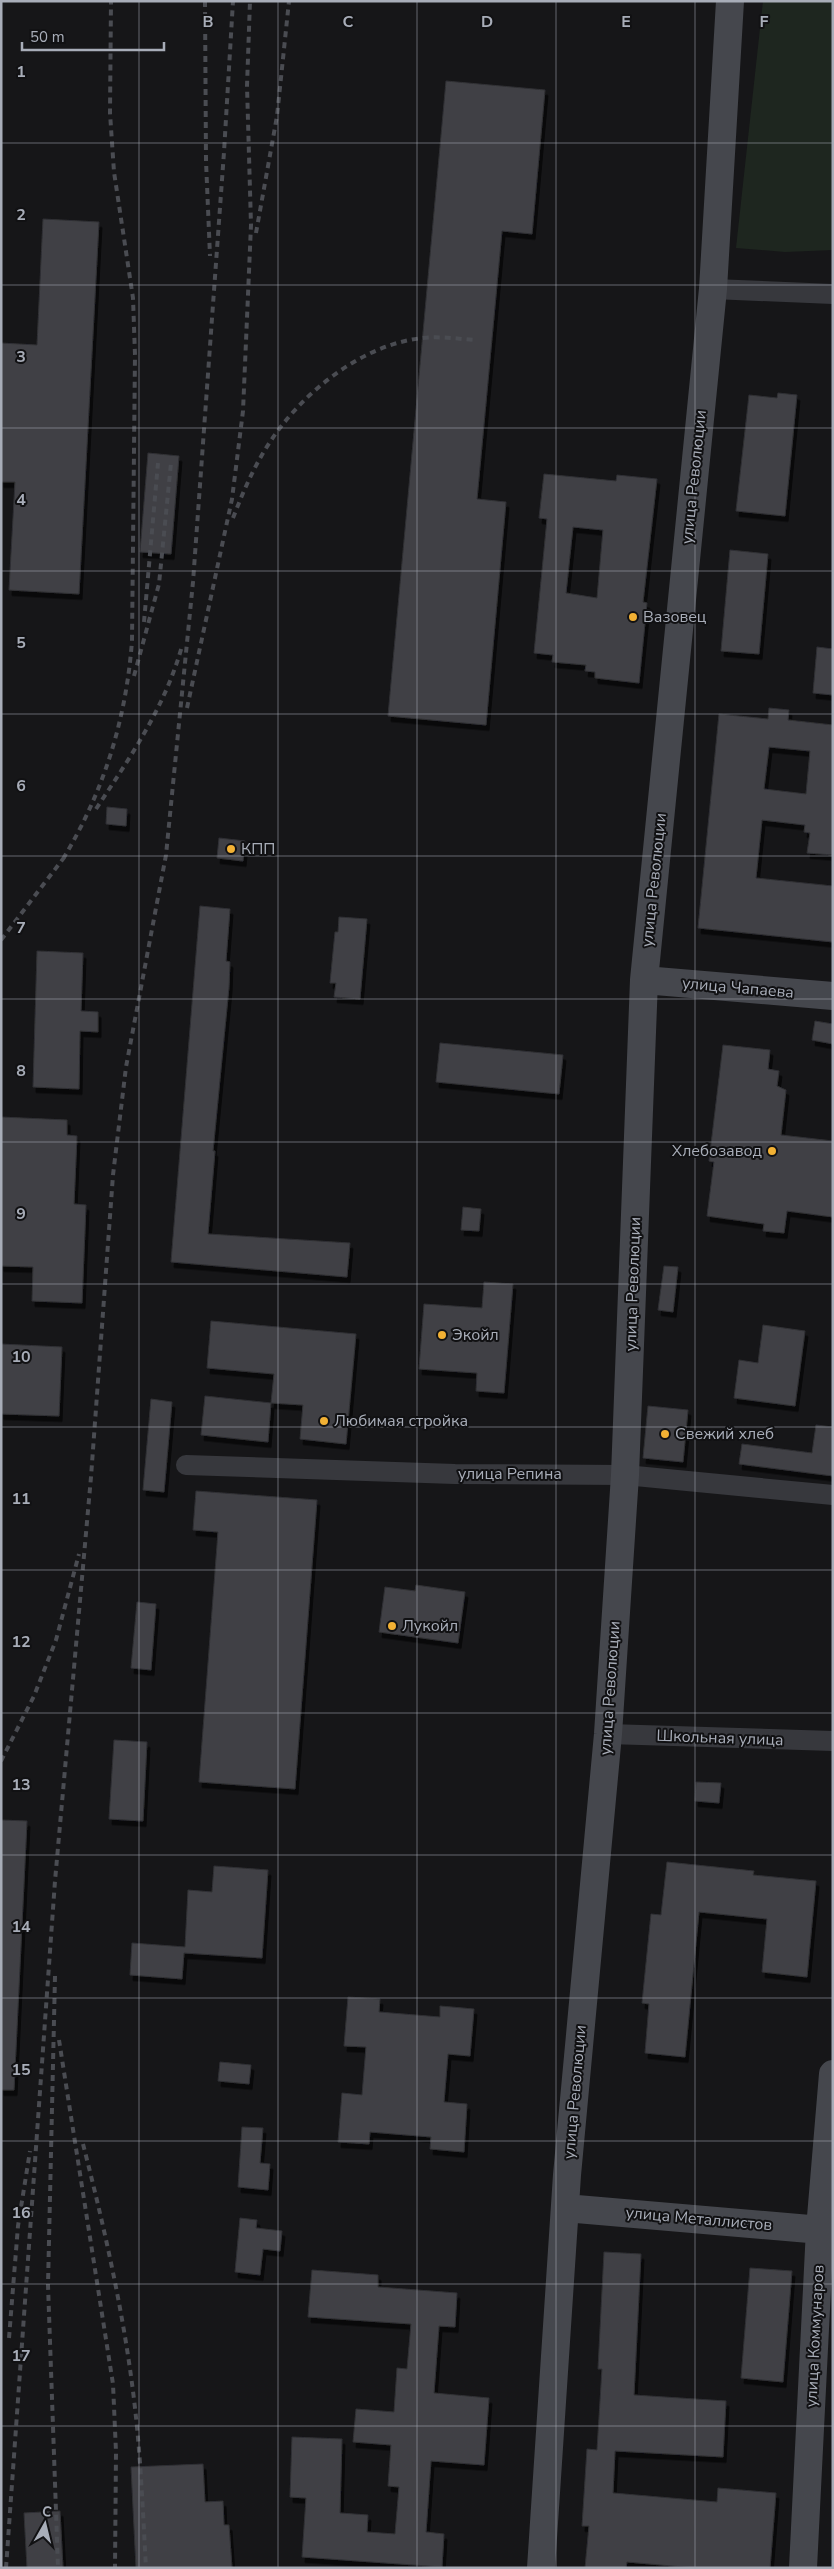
<svg xmlns="http://www.w3.org/2000/svg" width="834" height="2569" viewBox="0 0 834 2569" font-family="'Nunito Sans',sans-serif">
<style>
.green{fill:#1e261f}
.building{fill:#404145;stroke:#303034;fill-rule:evenodd;filter:url(#shadow)}
.lines{fill:none;stroke-linecap:round;stroke-linejoin:round}
.street{stroke:#37383d;stroke-width:20}
.secondary{stroke:#45474d;stroke-width:28}
.rail{stroke:#4a4c52;stroke-width:4;stroke-dasharray:6 5;stroke-linecap:butt}
.grid{fill:none;stroke:#a8adb8;stroke-width:1;stroke-opacity:0.55}
.poi-dot{fill:#f2b134;stroke:#111113;stroke-width:2}
.labels{text-anchor:middle;dominant-baseline:central;stroke-width:4;stroke-linejoin:round;paint-order:stroke}
.street-label{font-size:16px;fill:#a8adb8;stroke:#111113}
.poi-label{font-size:16px;fill:#a8adb8;stroke:#111113;text-anchor:start}
.grid-label{font-size:16px;text-anchor:middle;font-weight:bold;fill:#a8adb8;stroke:#111113;stroke-width:4;stroke-linejoin:round;paint-order:stroke}
</style>
<defs>
<filter id="shadow"><feDropShadow dx="3" dy="5.5" stdDeviation="0" flood-color="#0009"/></filter>
</defs>
<rect width="100%" height="100%" fill="#161618"/>
<path class="green" d="M 763,1 L 833,1 L 833,250 L 785,252 L 736,248 Z"/>
<path class="building" d="M 446,81 L 545,90 L 532,234 L 502,231 L 477,499 L 506,502 L 486,725 L 388,716 Z
M 43,219 L 99,222 L 79,594 L 9,590 L 15,482 L 1,482 L 1,343 L 37,345 Z
M 778,393 L 797,395 L 785,516 L 736,511 L 749,395 L 777,398 Z
M 148,453 L 179,456 L 171,554 L 140,552 Z
M 544,474 L 616,481 L 617,475 L 657,479 L 643,602 L 647,603 L 639,683 L 595,678 L 595,672 L 585,671 L 586,665 L 552,662 L 553,655 L 534,653 L 547,519 L 539,518 ZM 573,527 L 603,530 L 597,598 L 566,593 Z
M 730,550 L 768,554 L 759,654 L 721,651 Z
M 817,647 L 833,649 L 833,695 L 813,693 Z
M 769,708 L 789,710 L 788,720 L 833,725 L 833,855 L 807,853 L 810,833 L 804,832 L 805,825 L 762,820 L 756,878 L 833,886 L 833,942 L 698,928 L 719,714 L 768,719 ZM 769,747 L 810,751 L 806,794 L 764,789 Z
M 107,807 L 127,809 L 126,826 L 106,824 Z
M 219,838 L 245,841 L 243,861 L 217,858 Z
M 200,906 L 230,909 L 226,961 L 230,962 L 229,987 L 213,1151 L 215,1151 L 208,1234 L 350,1243 L 347,1277 L 171,1262 Z
M 339,917 L 367,919 L 360,999 L 334,997 L 336,983 L 330,983 L 335,932 L 338,932 Z
M 37,951 L 83,953 L 81,1011 L 98,1012 L 98,1032 L 80,1031 L 79,1089 L 33,1087 Z
M 815,1021 L 833,1024 L 833,1044 L 812,1040 Z
M 440,1043 L 563,1055 L 559,1094 L 436,1082 Z
M 723,1045 L 770,1050 L 768,1069 L 779,1071 L 777,1086 L 786,1090 L 781,1135 L 833,1141 L 833,1217 L 787,1211 L 784,1233 L 763,1231 L 764,1224 L 707,1216 L 714,1162 L 709,1161 Z
M 1,1117 L 67,1120 L 67,1135 L 77,1136 L 74,1204 L 86,1205 L 82,1303 L 32,1301 L 33,1267 L 1,1266 Z
M 463,1207 L 481,1209 L 479,1231 L 461,1230 Z
M 664,1266 L 678,1267 L 673,1312 L 658,1310 Z
M 484,1282 L 513,1284 L 504,1393 L 476,1391 L 477,1373 L 419,1369 L 424,1304 L 482,1308 Z
M 211,1321 L 356,1334 L 346,1444 L 300,1439 L 303,1405 L 271,1403 L 274,1374 L 207,1368 Z
M 763,1325 L 805,1331 L 795,1406 L 734,1398 L 739,1360 L 758,1363 Z
M 1,1344 L 62,1347 L 59,1416 L 1,1414 Z
M 205,1396 L 271,1403 L 268,1442 L 201,1435 Z
M 151,1399 L 172,1402 L 164,1492 L 143,1490 Z
M 648,1406 L 688,1410 L 683,1462 L 643,1458 Z
M 816,1425 L 833,1427 L 833,1476 L 739,1464 L 742,1444 L 812,1453 Z
M 196,1491 L 317,1500 L 295,1789 L 199,1782 L 218,1532 L 193,1530 Z
M 416,1585 L 465,1592 L 458,1643 L 379,1632 L 385,1587 L 415,1591 Z
M 137,1602 L 156,1604 L 151,1670 L 131,1668 Z
M 114,1740 L 147,1742 L 143,1821 L 109,1819 Z
M 696,1782 L 721,1783 L 719,1803 L 695,1801 Z
M 1,1820 L 27,1821 L 14,2090 L 1,2090 Z
M 667,1862 L 754,1871 L 753,1875 L 816,1881 L 807,1977 L 762,1972 L 767,1919 L 699,1912 L 685,2057 L 645,2053 L 649,2004 L 642,2003 L 651,1914 L 661,1915 Z
M 214,1866 L 268,1870 L 262,1958 L 184,1953 L 182,1979 L 130,1975 L 132,1943 L 185,1947 L 188,1890 L 212,1892 Z
M 348,1997 L 380,1999 L 379,2012 L 440,2017 L 440,2006 L 474,2009 L 470,2056 L 448,2054 L 444,2102 L 467,2104 L 464,2152 L 430,2149 L 431,2137 L 370,2132 L 369,2144 L 338,2142 L 342,2093 L 362,2095 L 366,2047 L 344,2046 Z
M 220,2062 L 251,2065 L 249,2084 L 218,2081 Z
M 242,2127 L 263,2128 L 260,2163 L 270,2164 L 268,2190 L 238,2187 Z
M 240,2218 L 257,2220 L 256,2228 L 282,2231 L 280,2251 L 263,2249 L 260,2275 L 235,2272 Z
M 604,2252 L 641,2254 L 634,2395 L 726,2401 L 723,2457 L 615,2451 L 613,2493 L 717,2502 L 718,2488 L 776,2493 L 770,2568 L 695,2568 L 627,2562 L 626,2568 L 585,2568 L 589,2526 L 582,2526 L 587,2449 L 597,2450 L 602,2369 L 598,2369 Z
M 750,2268 L 792,2271 L 783,2382 L 741,2378 Z
M 312,2270 L 378,2275 L 378,2287 L 457,2293 L 455,2327 L 439,2326 L 434,2393 L 489,2398 L 484,2465 L 431,2461 L 426,2532 L 444,2534 L 442,2567 L 302,2557 L 306,2498 L 290,2497 L 292,2437 L 342,2439 L 340,2513 L 368,2515 L 367,2532 L 395,2534 L 399,2487 L 388,2486 L 391,2445 L 353,2442 L 356,2409 L 394,2412 L 397,2368 L 407,2369 L 411,2324 L 308,2317 Z
M 203,2464 L 205,2502 L 223,2501 L 224,2525 L 229,2525 L 232,2568 L 136,2568 L 131,2467 Z
M 60,2511 L 63,2568 L 27,2568 L 24,2513 Z"/>
<g class="lines">
<path class="street" d="M 713,289 L 833,294
M 186,1465 L 455,1474 L 625,1475 L 833,1495
M 608,1734 L 833,1741"/>
<path class="secondary" d="M 644,980 L 833,996
M 565,2208 L 833,2231
M 541,2568 L 567,2175 L 608,1734 L 625,1475 L 644,980 L 713,289 L 730,1
M 803,2568 L 820,2229 L 833,2074"/>
<path class="rail" d="M 205,1 L 206,161 L 210,256
M 256,233 L 277,116 L 289,1
M 233,518 C 243,492 254,466 270,442 C 302,393 362,344 423,338 C 441,336 458,339 476,340
M 144,622 L 158,463
M 134,676 L 159,584 L 171,463
M 187,708 L 232,499 L 243,411 L 251,225 L 247,86 L 250,1
M 96,809 C 131,756 165,707 182,646
M 63,859 C 104,791 126,720 132,641 L 135,355 L 133,298 L 114,172 L 110,113 L 111,1
M 1,940 L 66,855
M 1,1761 L 34,1696 L 56,1640 L 79,1554
M 55,1976 L 48,2285 L 58,2568
M 59,2040 L 113,2384 L 116,2452 L 115,2568
M 83,2144 C 105,2230 125,2319 135,2408 C 141,2461 143,2515 146,2568
M 9,2338 L 18,2226 L 30,2151
M 6,2568 L 55,1881 L 91,1477 L 113,1175 L 126,1067 L 166,855 L 193,582 L 224,152 L 233,1"/>
</g>
<path class="grid" d="M 139,1 L 139,2568M 278,1 L 278,2568M 417,1 L 417,2568M 556,1 L 556,2568M 695,1 L 695,2568M 1,143 L 833,143M 1,285 L 833,285M 1,428 L 833,428M 1,571 L 833,571M 1,714 L 833,714M 1,856 L 833,856M 1,999 L 833,999M 1,1142 L 833,1142M 1,1284 L 833,1284M 1,1427 L 833,1427M 1,1570 L 833,1570M 1,1713 L 833,1713M 1,1855 L 833,1855M 1,1998 L 833,1998M 1,2141 L 833,2141M 1,2284 L 833,2284M 1,2426 L 833,2426"/>
<g class="poi-dot">
<circle cx="633" cy="617" r="5"/>
<circle cx="231" cy="849" r="5"/>
<circle cx="772" cy="1151" r="5"/>
<circle cx="442" cy="1335" r="5"/>
<circle cx="324" cy="1421" r="5"/>
<circle cx="665" cy="1434" r="5"/>
<circle cx="392" cy="1626" r="5"/>
</g>
<g class="labels">
<g class="street-label">
<text transform="translate(694 477) rotate(-84)">улица Революции</text>
<text transform="translate(654 880) rotate(-84)">улица Революции</text>
<text transform="translate(738 988) rotate(5)">улица Чапаева</text>
<text transform="translate(633 1284) rotate(-88)">улица Революции</text>
<text x="510" y="1474">улица Репина</text>
<text transform="translate(610 1688) rotate(-86)">улица Революции</text>
<text transform="translate(720 1738) rotate(2)">Школьная улица</text>
<text transform="translate(575 2092) rotate(-85)">улица Революции</text>
<text transform="translate(699 2219) rotate(5)">улица Металлистов</text>
<text transform="translate(815 2336) rotate(-87)">улица Коммунаров</text>
</g>
<g class="poi-label">
<text x="643" y="617">Вазовец</text>
<text x="241" y="849">КПП</text>
<text x="762" y="1151" text-anchor="end">Хлебозавод</text>
<text x="452" y="1335">Экойл</text>
<text x="334" y="1421">Любимая стройка</text>
<text x="675" y="1434">Свежий хлеб</text>
<text x="402" y="1626">Лукойл</text>
</g>
</g>
<g class="grid-label">
<text x="208" y="27">B</text>
<text x="348" y="27">C</text>
<text x="487" y="27">D</text>
<text x="626" y="27">E</text>
<text x="764" y="27">F</text>
<text x="21" y="77">1</text>
<text x="21" y="220">2</text>
<text x="21" y="362">3</text>
<text x="21" y="505">4</text>
<text x="21" y="648">5</text>
<text x="21" y="791">6</text>
<text x="21" y="933">7</text>
<text x="21" y="1076">8</text>
<text x="21" y="1219">9</text>
<text x="21" y="1362">10</text>
<text x="21" y="1504">11</text>
<text x="21" y="1647">12</text>
<text x="21" y="1790">13</text>
<text x="21" y="1932">14</text>
<text x="21" y="2075">15</text>
<text x="21" y="2218">16</text>
<text x="21" y="2361">17</text>
</g>
<rect width="834" height="2569" fill="none" stroke="#a8adb8" stroke-width="5"/>
<g transform="translate(45 2524) rotate(8)" stroke="#111113" stroke-width="4" paint-order="stroke">
<path d="M0-4L9 19L0 12L-9 19Z" fill="#a8adb8"/>
<text y="-8" font-size="14" font-weight="bold" text-anchor="middle" fill="#a8adb8">С</text>
</g>
<path d="M22 42v8h142v-8" fill="none" stroke="#a8adb8" stroke-width="2.5"/>
<text x="30" y="42" font-size="15" fill="#a8adb8" stroke="#111113" stroke-width="4" paint-order="stroke">50 m</text>
</svg>
